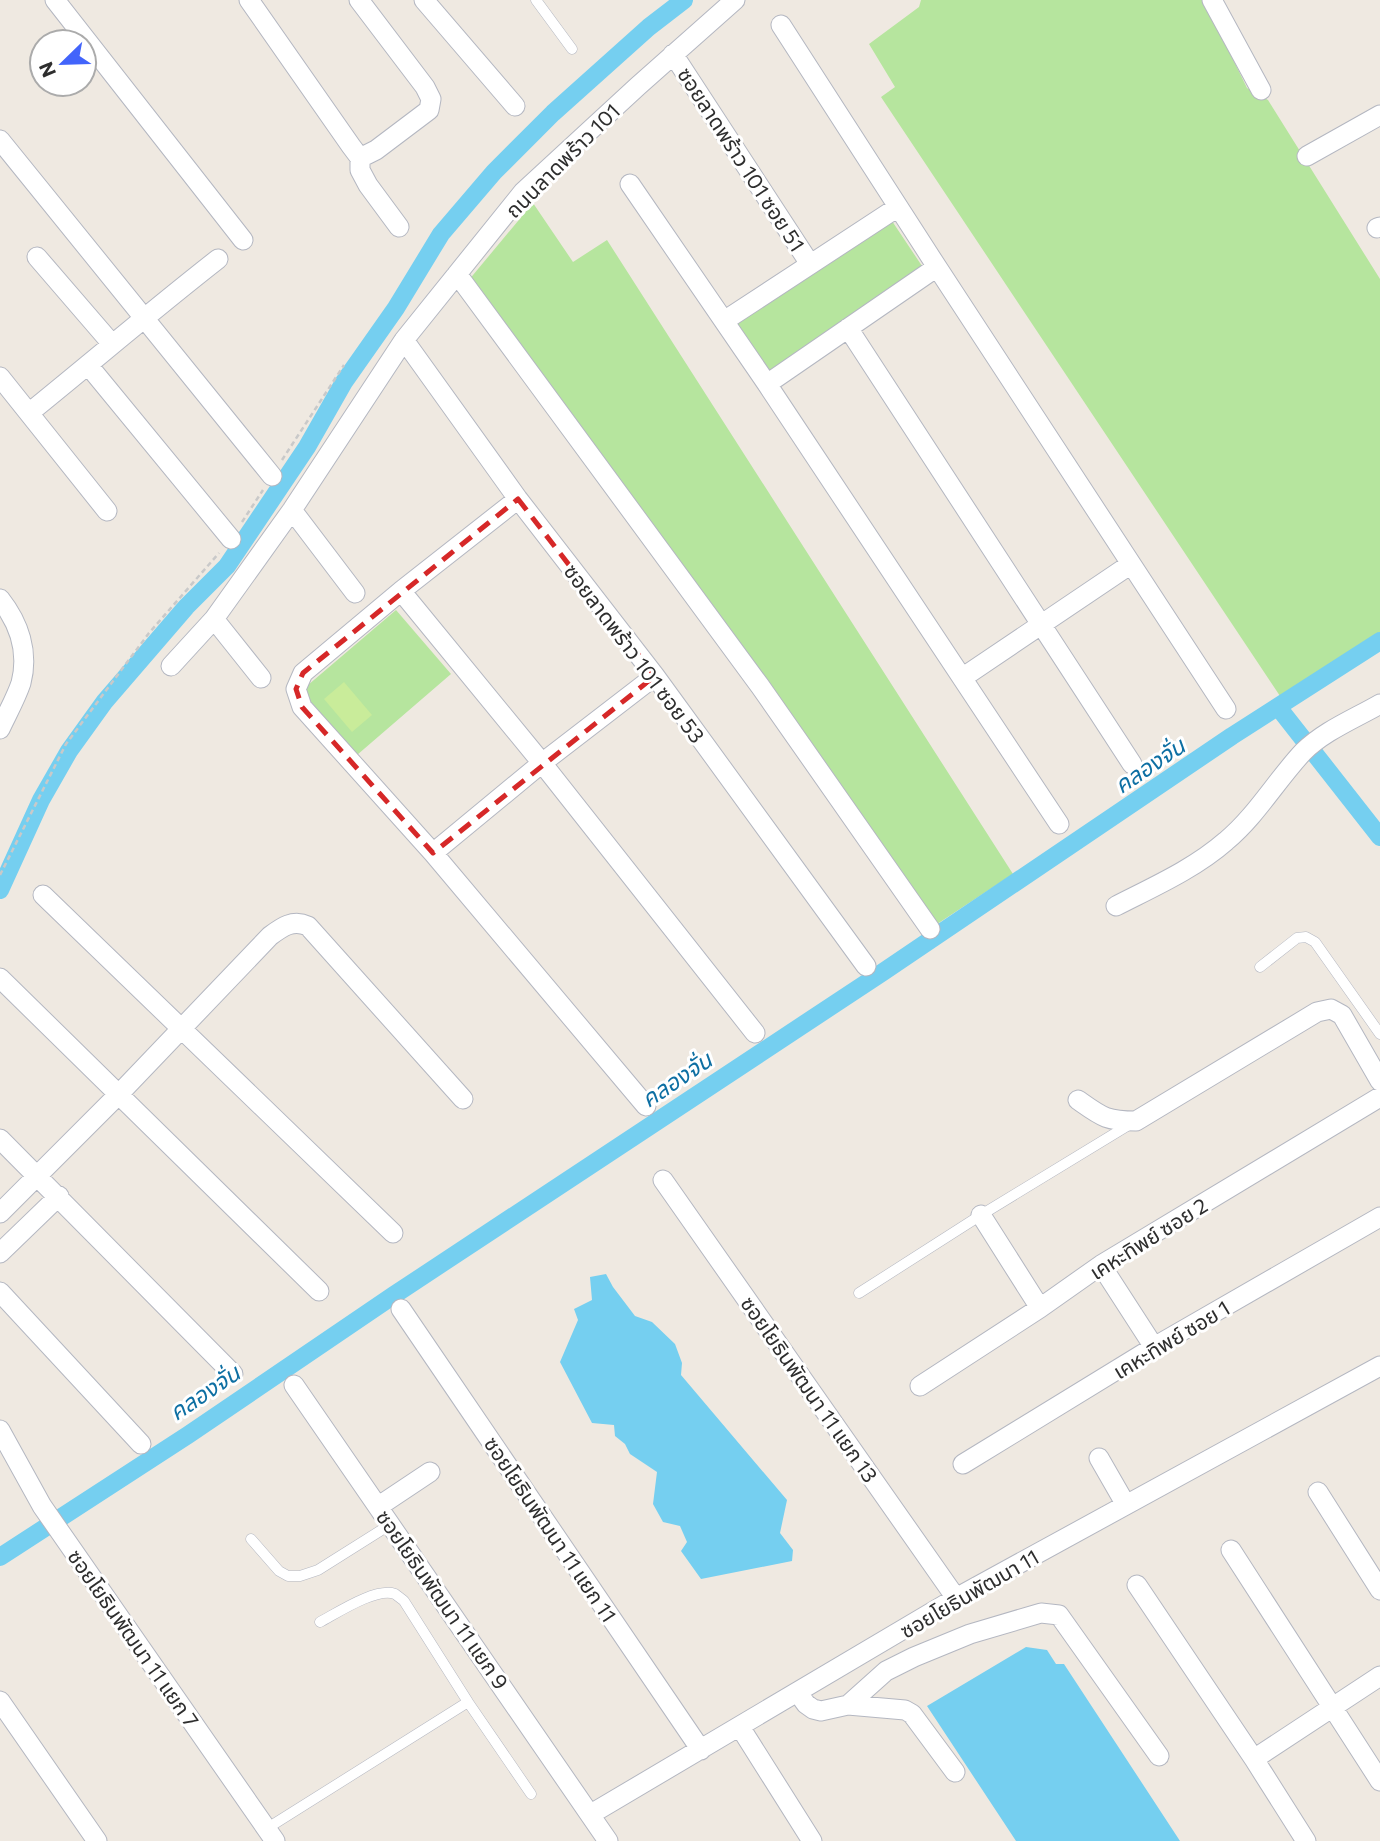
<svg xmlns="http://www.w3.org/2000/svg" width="1380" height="1841" viewBox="0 0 1380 1841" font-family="Commissioner,'Noto Sans Thai',sans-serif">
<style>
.green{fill:#b6e59e}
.pitch{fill:#c9ec9a}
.water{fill:#75cff0}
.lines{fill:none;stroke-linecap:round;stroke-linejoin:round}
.canal{stroke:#75cff0;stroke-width:18}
.service-casing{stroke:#b4b7c1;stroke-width:11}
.minor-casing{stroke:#b4b7c1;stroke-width:21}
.path{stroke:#c9c9c9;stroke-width:2.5;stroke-dasharray:5 3.5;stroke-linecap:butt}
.service{stroke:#fff;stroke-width:10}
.minor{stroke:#fff;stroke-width:19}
.marked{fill:none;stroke:#d62828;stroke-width:5;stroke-dasharray:14 9;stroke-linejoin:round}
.labels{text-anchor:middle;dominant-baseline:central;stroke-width:6;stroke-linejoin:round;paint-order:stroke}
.street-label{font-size:21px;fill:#2e2e2e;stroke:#fff}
.water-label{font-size:23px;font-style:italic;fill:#0d6fa3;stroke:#fff}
</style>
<rect width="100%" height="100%" fill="#efe9e1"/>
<path class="green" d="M 921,0 L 1204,0 L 1247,88 L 1268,100 L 1380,279 L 1380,632 L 1280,696 L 881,97 L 895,87 L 869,44 L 919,7 Z
M 533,203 L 573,262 L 607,240 L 1013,874 L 934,926 L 468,281 Z
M 890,218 L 924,269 L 767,374 L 733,323 Z
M 396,610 L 451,674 L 357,755 L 301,691 Z"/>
<path class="pitch" d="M 344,682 L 372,715 L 352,732 L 324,699 Z"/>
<path class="water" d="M 606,1274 L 613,1287 L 635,1316 L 652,1322 L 675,1344 L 682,1363 L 681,1375 L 787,1500 L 780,1533 L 793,1550 L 792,1561 L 701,1579 L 681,1551 L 687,1542 L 680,1526 L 663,1522 L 653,1504 L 657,1472 L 630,1454 L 625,1444 L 615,1436 L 614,1425 L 592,1423 L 560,1362 L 578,1320 L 574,1309 L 592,1300 L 590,1277 Z
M 1026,1647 L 1047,1650 L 1056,1664 L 1064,1664 L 1180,1841 L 1016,1841 L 927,1706 Z"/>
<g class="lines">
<path class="canal" d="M 1278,707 L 1380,837
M 0,890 L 41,800 L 69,751 L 105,701 L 186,607 L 227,566 L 307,447 L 344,382 L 396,308 L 441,234 L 494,172 L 553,113 L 649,27 L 684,0
M 0,1557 L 188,1435 L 394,1295 L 883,972 L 1232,736 L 1380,641"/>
<g class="service-casing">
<path id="service" d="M 536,0 L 572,49
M 1260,967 L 1297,938 L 1306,937 L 1315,942 L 1380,1034
M 859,1293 L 981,1215 L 1132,1123
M 251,1539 L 279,1571 L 288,1576 L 300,1576 L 318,1570 L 391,1524
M 468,1702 L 531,1794
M 266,1829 L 468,1702 L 404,1601 C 403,1600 395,1594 395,1594 C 376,1587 337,1613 320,1622"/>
</g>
<g class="minor-casing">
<path id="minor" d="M 55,0 L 243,240
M 249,0 L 351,146 L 360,158
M 359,0 L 425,87 L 431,99 L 429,110 L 376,150 L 360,158
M 424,0 L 515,106
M 1212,0 L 1261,90
M 781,25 L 937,267 L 1226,709
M 673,54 L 810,264
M 0,140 L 272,476
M 1307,156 L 1380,115
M 360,158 L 360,170 L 368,185 L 399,227
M 630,184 L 767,384 L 1059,824
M 1377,228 L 1380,227
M 37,257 L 112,344
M 457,274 L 760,686 L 930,929
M 724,321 L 898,207
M 848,328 L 1132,764
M 404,340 L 518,499 L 655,676 L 866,966
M 88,365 L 231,539
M 0,377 L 107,511
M 767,384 L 937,267
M 29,413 C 92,362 154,309 218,259
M 518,499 L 401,591 L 303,673 L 296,689 L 302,707 L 433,853 L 646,1106
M 292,510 L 355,593
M 401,591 L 542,763 L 755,1033
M 0,599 C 19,623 29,652 21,683 C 16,698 7,714 0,729
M 214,619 L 261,678
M 171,666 L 214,619 L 292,510 L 404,340 L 523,192 L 638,86 L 735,0
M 962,678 L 1131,564
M 433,853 L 542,763 L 655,676
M 43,895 L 393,1233
M 1116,906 C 1153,887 1194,869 1226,841 C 1256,816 1276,781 1303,752 C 1324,731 1354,719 1380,704
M 0,978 L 319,1291
M 1078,1100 C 1102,1117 1106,1121 1136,1121 L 1317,1012 L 1331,1009 L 1342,1015 L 1380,1081
M 0,1139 L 233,1374
M 663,1180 L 956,1598
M 0,1213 L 119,1094 L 270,936 C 282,927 293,919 308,926 L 463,1099
M 981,1215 L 1040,1308
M 0,1253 L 59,1196
M 1101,1265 L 1154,1347
M 0,1292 L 141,1444
M 401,1309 L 701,1750
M 294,1385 L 608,1841
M 920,1386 L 1040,1308 L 1101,1265 L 1380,1097
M 0,1430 L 42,1506 L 275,1841
M 1099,1458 L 1126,1505
M 963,1464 L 1154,1347 L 1380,1217
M 1318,1492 L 1380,1590
M 379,1506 L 430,1472
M 1231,1550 L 1380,1781
M 1137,1585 L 1254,1759 L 1306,1841
M 798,1693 L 806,1704 L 813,1709 L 821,1711 L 848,1705 L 905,1710 L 912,1714 L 955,1772
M 0,1701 L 97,1841
M 848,1705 L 886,1671 L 914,1657 L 970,1634 L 1041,1613 L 1059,1615 L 1159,1756
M 740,1727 L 812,1841
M 1254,1759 L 1380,1676
M 591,1814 L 956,1598 L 1380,1366"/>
</g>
<path class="path" d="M 282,460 L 344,365
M 242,522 L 263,490
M 0,875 L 66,744 L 149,633 L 219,553"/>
<use href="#service" class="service"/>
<use href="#minor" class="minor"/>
</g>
<path class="marked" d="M 518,499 L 655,676 L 433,853 L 302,707 L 296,689 L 303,673 Z"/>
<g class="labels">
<g class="street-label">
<text transform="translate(742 159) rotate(57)">ซอยลาดพร้าว 101 ซอย 51</text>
<text transform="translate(562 160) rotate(-45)">ถนนลาดพร้าว 101</text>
<text transform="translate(635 653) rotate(53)">ซอยลาดพร้าว 101 ซอย 53</text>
<text transform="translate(1148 1238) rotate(-32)">เคหะทิพย์ ซอย 2</text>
<text transform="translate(1171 1339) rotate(-31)">เคหะทิพย์ ซอย 1</text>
<text transform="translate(810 1389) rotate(55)">ซอยโยธินพัฒนา 11 แยก 13</text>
<text transform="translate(551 1529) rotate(56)">ซอยโยธินพัฒนา 11 แยก 11</text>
<text transform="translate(969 1593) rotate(-30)">ซอยโยธินพัฒนา 11</text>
<text transform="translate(443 1599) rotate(55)">ซอยโยธินพัฒนา 11 แยก 9</text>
<text transform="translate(134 1638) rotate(55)">ซอยโยธินพัฒนา 11 แยก 7</text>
</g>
<g class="water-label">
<text transform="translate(1149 765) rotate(-34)">คลองจั่น</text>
<text transform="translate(676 1079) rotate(-34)">คลองจั่น</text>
<text transform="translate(204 1392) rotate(-34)">คลองจั่น</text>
</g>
</g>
<g transform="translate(63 63) rotate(247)"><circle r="33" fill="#ffffff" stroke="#ababab" stroke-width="2"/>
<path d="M0-5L12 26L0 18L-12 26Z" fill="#4264fb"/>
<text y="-10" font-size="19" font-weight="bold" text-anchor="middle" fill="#2e2e2e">N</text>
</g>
</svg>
